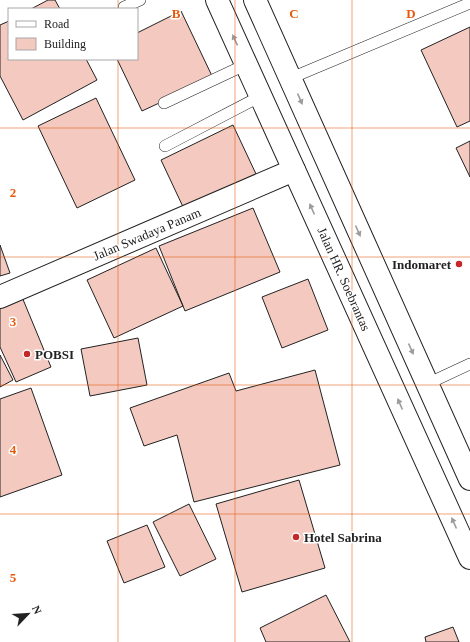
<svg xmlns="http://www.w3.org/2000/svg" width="470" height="642" viewBox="0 0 470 642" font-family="'Times New Roman',serif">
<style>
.building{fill:#f3c9c0;stroke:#222}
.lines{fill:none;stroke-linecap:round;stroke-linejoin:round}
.lane-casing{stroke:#222;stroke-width:12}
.street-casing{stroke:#222;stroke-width:24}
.primary-casing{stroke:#222;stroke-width:24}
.lane{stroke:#fff;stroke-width:11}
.street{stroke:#fff;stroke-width:22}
.primary{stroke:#fff;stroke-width:22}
.oneway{fill:#9c9c9c}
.grid{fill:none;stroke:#e8590c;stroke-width:1;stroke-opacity:0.55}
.poi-dot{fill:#c62828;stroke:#fff;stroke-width:1.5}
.labels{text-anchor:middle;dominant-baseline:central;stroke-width:3;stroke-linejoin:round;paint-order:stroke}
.street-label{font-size:13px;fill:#222;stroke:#fff}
.poi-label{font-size:13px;font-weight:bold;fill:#222;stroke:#fff;text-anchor:start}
.grid-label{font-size:13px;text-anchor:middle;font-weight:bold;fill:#e8590c;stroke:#fff;stroke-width:3;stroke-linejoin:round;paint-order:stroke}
</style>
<rect width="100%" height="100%" fill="#fff"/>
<path class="building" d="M 48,0 L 55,0 L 60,9 L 31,9 Z
M 181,11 L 213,78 L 142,111 L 117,59 L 137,59 L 137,33 Z
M 9,21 L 9,59 L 86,59 L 97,80 L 23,120 L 0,76 L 0,25 Z
M 470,27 L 470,121 L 457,127 L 421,50 Z
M 96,98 L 135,180 L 77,208 L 38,126 Z
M 233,125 L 256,174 L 184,209 L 161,160 Z
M 470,141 L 470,177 L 456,148 Z
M 253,208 L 280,272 L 185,311 L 159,246 Z
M 0,245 L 10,273 L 0,276 Z
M 156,248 L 183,306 L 114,338 L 87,280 Z
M 308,279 L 328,330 L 282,348 L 262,297 Z
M 22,297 L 51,367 L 16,382 L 0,347 L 0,306 Z
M 138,338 L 147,385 L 90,396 L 81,349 Z
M 0,355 L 13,380 L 0,387 Z
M 315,370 L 340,465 L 194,502 L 177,435 L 144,446 L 130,408 L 229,373 L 236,391 Z
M 31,388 L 62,475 L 0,497 L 0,399 Z
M 299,480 L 325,568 L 242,592 L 216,504 Z
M 189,504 L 216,559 L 180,576 L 153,522 Z
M 147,525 L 165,567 L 124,583 L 107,541 Z
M 326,595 L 350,642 L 266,642 L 260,628 Z
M 453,627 L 459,642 L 426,642 L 425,637 Z"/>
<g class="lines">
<g class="lane-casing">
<path id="lane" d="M 124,7 L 140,0
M 291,78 L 470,3
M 164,103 L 247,64
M 165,146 L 261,96
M 427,384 L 470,364"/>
</g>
<g class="street-casing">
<path id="street" d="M 0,297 L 294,170"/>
</g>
<g class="primary-casing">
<path id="primary" d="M 217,0 L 470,558
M 255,0 C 328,159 397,320 470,479"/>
</g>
<use href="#lane" class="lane"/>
<use href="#street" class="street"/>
<use href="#primary" class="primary"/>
</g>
<defs><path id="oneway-solid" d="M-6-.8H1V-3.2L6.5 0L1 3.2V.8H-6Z"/></defs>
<g class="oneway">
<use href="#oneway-solid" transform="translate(235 40) rotate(-115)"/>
<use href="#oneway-solid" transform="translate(300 99) rotate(66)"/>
<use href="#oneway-solid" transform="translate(312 209) rotate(-114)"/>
<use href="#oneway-solid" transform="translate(358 231) rotate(66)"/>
<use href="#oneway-solid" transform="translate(411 349) rotate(66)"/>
<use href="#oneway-solid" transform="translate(400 404) rotate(-114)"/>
<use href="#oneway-solid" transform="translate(454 523) rotate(-114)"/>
</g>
<path class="grid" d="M 118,0 L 118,9M 235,0 L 235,642M 352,0 L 352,642M 118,59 L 118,642M 0,128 L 470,128M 0,257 L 470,257M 0,385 L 470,385M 0,514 L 470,514"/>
<g class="poi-dot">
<circle cx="459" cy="264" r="4"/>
<circle cx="27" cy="354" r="4"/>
<circle cx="296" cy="537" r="4"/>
</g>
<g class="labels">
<g class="street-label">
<text transform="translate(147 234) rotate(-23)">Jalan Swadaya Panam</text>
<text transform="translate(344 279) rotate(66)">Jalan HR. Soebrantas</text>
</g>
<g class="poi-label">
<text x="451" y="264" text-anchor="end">Indomaret</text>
<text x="35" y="354">POBSI</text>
<text x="304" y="537">Hotel Sabrina</text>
</g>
</g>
<g class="grid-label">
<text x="176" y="18">B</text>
<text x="294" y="18">C</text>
<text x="411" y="18">D</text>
<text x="13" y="197">2</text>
<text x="13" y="326">3</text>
<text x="13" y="454">4</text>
<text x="13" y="582">5</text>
</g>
<rect x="8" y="8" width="130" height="52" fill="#ffffff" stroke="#a7a7a7"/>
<rect x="16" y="21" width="20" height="6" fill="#ffffff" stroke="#a7a7a7"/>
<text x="44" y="28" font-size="12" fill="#222222">Road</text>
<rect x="16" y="38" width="20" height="12" fill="#f3c9c0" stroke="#a7a7a7"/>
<text x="44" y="48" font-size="12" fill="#222222">Building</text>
<g transform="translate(28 614) rotate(65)" stroke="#ffffff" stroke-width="3" paint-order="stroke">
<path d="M0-3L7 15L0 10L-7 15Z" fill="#222222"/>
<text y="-6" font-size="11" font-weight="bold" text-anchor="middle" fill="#222222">N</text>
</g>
</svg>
